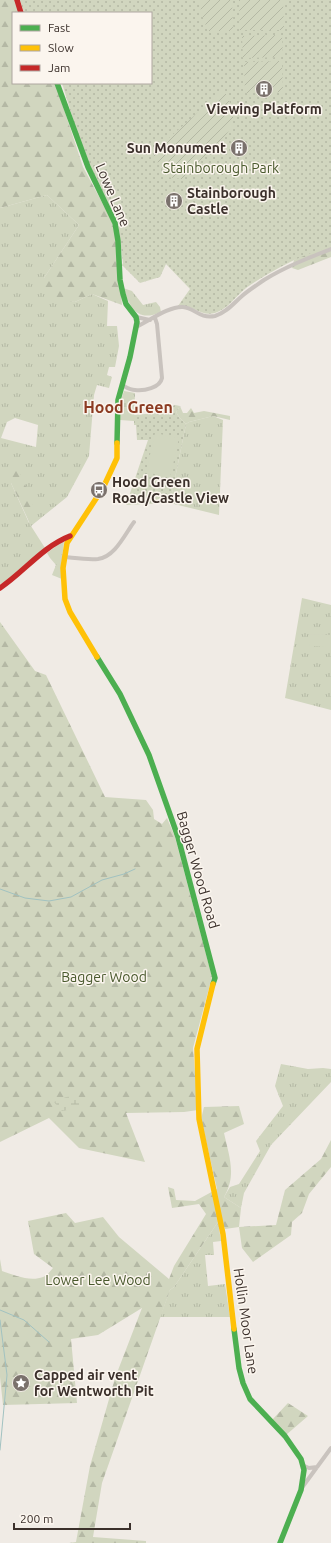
<svg xmlns="http://www.w3.org/2000/svg" width="331" height="1543" viewBox="0 0 331 1543" font-family="Ubuntu,sans-serif">
<style>
.grass{fill:url(#grass-tufts);fill-rule:evenodd}
.forest{fill:url(#forest-firs)}
.wetland{fill:url(#wetland-marsh)}
.park{fill:url(#park-dots)}
.garden{fill:url(#garden-furrows)}
.pitch{fill:#d1d6bf}
.lines{fill:none;stroke-linecap:round;stroke-linejoin:round}
.stream{stroke:#a1c2c1;stroke-width:1}
.street{stroke:#c9c3be;stroke-width:4}
.fast{stroke:#4caf50;stroke-width:5.5}
.slow{stroke:#ffc107;stroke-width:5.5}
.jam{stroke:#c62828;stroke-width:5.5}
.labels{text-anchor:middle;dominant-baseline:central;stroke-width:3;stroke-linejoin:round;paint-order:stroke}
.poi-label{font-size:14px;font-weight:bold;fill:#3b302b;stroke:#fbf5ee;text-anchor:start}
.park-label{font-size:14px;fill:#4a5a2e;stroke:#fbf5ee}
.street-label{font-size:14px;fill:#3b302b;stroke:#fbf5ee}
.quarter-label{font-size:16px;font-weight:bold;fill:#8c3b22;stroke:#fbf5ee}
</style>
<defs>
<pattern id="grass-tufts" width="24" height="20" patternUnits="userSpaceOnUse"><rect width="24" height="20" fill="#d1d6bf"/><path d="M3 7l-1-3M5 7V3M7 7l1-3M15 17l-1-3M17 17v-4M19 17l1-3" fill="none" stroke="#b4b8a4"/></pattern>
<pattern id="forest-firs" width="22" height="20" patternUnits="userSpaceOnUse"><rect width="22" height="20" fill="#d1d6bf"/><path d="M5 1l3.5 6h-7zM16 11l3.5 6h-7z" fill="#b4b8a4"/></pattern>
<pattern id="wetland-marsh" width="20" height="14" patternUnits="userSpaceOnUse"><rect width="20" height="14" fill="#d1d6bf"/><path d="M1 5h8M5 5V1M11 12h8M15 12V8" fill="none" stroke="#b4b8a4"/></pattern>
<pattern id="park-dots" width="8" height="8" patternUnits="userSpaceOnUse"><rect width="8" height="8" fill="#d1d6bf"/><path d="M2 2h.1M6 6h.1" fill="none" stroke="#b4b8a4" stroke-width="1.8" stroke-linecap="round"/></pattern>
<pattern id="garden-furrows" width="10" height="10" patternUnits="userSpaceOnUse"><rect width="10" height="10" fill="#d1d6bf"/><path d="M-1 1l2-2M0 10L10 0M9 11l2-2" fill="none" stroke="#b4b8a4"/></pattern>
</defs>
<rect width="100%" height="100%" fill="#f0ebe5"/>
<path class="grass" d="M 47,195 L 79,225 L 44,278 L 65,300 L 75,302 L 92,294 L 108,301 L 107,326 L 117,326 L 119,346 L 115,367 L 109,367 L 107,375 L 112,377 L 109,388 L 97,385 L 94,395 L 89,456 L 67,497 L 31,526 L 45,548 L 7,581 L 0,584 L 0,208 ZM 15,418 L 38,425 L 36,447 L 1,438 L 7,422 ZM 11,463 L 30,525 L 11,483 Z
M 123,288 L 132,291 L 143,305 L 156,302 L 160,307 L 161,312 C 137,323 130,307 123,288 Z
M 124,391 L 135,393 L 134,421 L 120,420 L 121,400 Z
M 213,416 L 223,420 L 219,515 L 170,503 L 186,424 L 189,422 Z
M 64,541 L 61,568 L 62,579 L 52,575 L 56,565 L 50,558 L 47,553 L 62,542 Z
M 302,598 L 331,605 L 331,710 L 285,698 Z
M 281,1064 L 308,1069 L 323,1068 L 331,1069 L 331,1082 L 271,1145 L 244,1193 L 241,1208 L 224,1197 L 230,1187 L 239,1184 L 260,1151 L 256,1141 L 283,1106 L 275,1086 Z
M 218,1222 L 221,1241 L 213,1242 L 214,1255 L 205,1255 L 208,1286 L 225,1284 L 230,1317 L 160,1317 L 170,1290 L 174,1287 Z"/>
<path class="forest" d="M 0,0 L 16,0 L 20,13 L 13,13 L 13,83 L 55,83 L 57,88 L 83,167 L 111,219 L 116,238 L 122,305 L 92,294 L 75,302 L 54,300 L 45,294 L 44,278 L 79,225 L 47,195 L 0,208 Z
M 331,238 L 331,257 L 298,270 L 292,268 L 294,260 Z
M 180,406 L 183,413 L 187,413 L 191,408 L 194,413 L 204,411 L 230,416 L 230,420 L 213,416 L 189,422 L 186,424 L 179,417 L 176,412 Z
M 11,462 L 18,469 L 33,502 L 31,526 L 11,483 Z
M 0,622 L 35,671 L 46,675 L 105,797 L 146,800 L 153,810 L 154,819 L 162,824 L 167,818 L 175,837 L 212,977 L 193,1048 L 198,1110 L 184,1112 L 126,1113 L 145,1162 L 79,1148 L 49,1118 L 0,1142 Z
M 239,1106 L 244,1124 L 224,1133 C 229,1156 237,1175 224,1197 L 241,1208 L 239,1227 L 276,1225 L 285,1190 L 321,1159 L 331,1140 L 331,1167 L 309,1194 L 302,1213 L 292,1222 L 291,1235 L 253,1262 L 242,1248 L 239,1227 L 225,1229 L 222,1221 L 218,1222 L 174,1287 L 170,1290 L 102,1483 L 93,1537 L 146,1541 L 146,1543 L 69,1543 L 76,1542 L 90,1466 L 115,1378 L 142,1308 L 98,1335 L 71,1339 L 77,1403 L 3,1405 L 0,1377 L 0,1259 L 2,1271 C 14,1275 30,1282 43,1277 C 47,1276 50,1271 53,1268 L 34,1254 L 28,1221 L 66,1213 L 75,1223 L 103,1217 L 119,1237 L 169,1279 L 174,1266 L 206,1214 L 199,1204 L 172,1208 L 168,1187 L 174,1189 L 176,1200 L 195,1201 L 217,1189 L 201,1119 L 204,1107 Z
M 288,1403 L 308,1416 L 286,1435 L 272,1420 Z"/>
<path class="wetland" d="M 78,1096 L 83,1107 L 62,1111 L 54,1102 L 66,1097 Z"/>
<path class="park" d="M 20,0 L 331,0 L 331,246 C 301,255 272,270 246,288 C 236,296 228,309 215,313 C 200,317 193,304 178,306 L 190,289 L 166,264 L 160,277 L 140,283 L 122,265 L 123,263 L 118,222 L 90,166 L 76,129 L 62,83 L 151,83 L 151,13 L 24,13 Z
M 175,405 L 180,406 L 176,412 L 179,417 L 186,424 L 170,503 L 126,505 L 148,440 L 137,440 L 136,425 L 134,425 L 134,415 L 156,413 Z"/>
<path class="garden" d="M 200,0 L 232,0 L 233,31 L 208,31 L 201,13 Z
M 239,0 L 283,0 L 284,30 L 240,30 Z
M 282,35 L 283,57 L 243,58 L 242,36 Z
M 282,61 L 283,92 L 245,93 L 244,62 Z
M 224,90 L 233,109 L 233,124 L 224,138 L 182,179 L 167,177 L 153,155 L 170,137 Z"/>
<path class="pitch" d="M 155,433 L 179,438 L 170,478 L 146,472 Z
M 310,634 L 331,635 L 331,647 L 309,646 Z"/>
<g class="lines">
<path class="stream" d="M 0,889 L 25,898 L 49,901 L 71,897 L 102,880 L 124,874 L 135,869
M 0,1310 L 24,1320 L 49,1342
M 0,1320 L 7,1375 L 0,1450"/>
<path class="street" d="M 136,317 L 150,320
M 136,327 C 149,321 169,306 183,307 C 195,308 199,319 215,316 C 226,313 234,303 242,296 C 249,290 257,285 264,280 C 285,267 308,258 331,249
M 122,385 C 126,387 130,390 135,390 C 144,391 160,388 162,378 L 157,324 L 155,318
M 64,557 C 75,558 87,560 98,559 C 115,557 125,534 134,522
M 302,1465 L 309,1468 L 317,1467
M 301,1489 L 331,1448"/>
<path class="fast" d="M 57,83 L 88,167 L 115,223 L 118,241 L 120,280 L 123,294 L 126,304 L 136,317 L 137,322 L 130,357 L 118,400 L 117,443
M 97,657 L 120,694 L 149,755 L 178,837 L 215,978 L 213,984
M 234,1329 L 239,1368 L 243,1383 L 250,1399 L 285,1436 L 301,1459 L 304,1470 L 301,1490 L 280,1543"/>
<path class="slow" d="M 97,657 L 70,612 L 65,599 L 63,568 L 67,543 L 103,488 L 117,458 L 117,443
M 213,984 L 197,1049 L 199,1119 L 223,1234 L 234,1329"/>
<path class="jam" d="M 17,0 L 21,13
M 0,588 C 24,572 42,547 70,536"/>
</g>
<defs>
<g id="building-disc" transform="scale(0.9)"><circle r="9.5" fill="#7a716c" stroke="#fbf5ee"/><path d="M-4-6H4V6H1V3H-1V6H-4ZM-2.5-4.3h1.7v1.8h-1.7ZM.8-4.3h1.7v1.8H.8ZM-2.5-1h1.7V.8h-1.7ZM.8-1h1.7V.8H.8Z" fill="#fff"/></g>
<g id="bus-disc" transform="scale(0.9)"><circle r="9.5" fill="#7a716c" stroke="#fbf5ee"/><path d="M-5-6H5V4H4V6H2V4H-2V6H-4V4H-5ZM-3.5-4V0h7V-4ZM-3.5 1.2v1.5H-2V1.2ZM2 1.2v1.5H3.5V1.2Z" fill="#fff"/></g>
<g id="sight-disc" transform="scale(0.9)"><circle r="9.5" fill="#7a716c" stroke="#fbf5ee"/><path d="M0-6L1.8-2.2L6-1.7L2.9 1.2L3.7 5.4L0 3.3L-3.7 5.4L-2.9 1.2L-6-1.7L-1.8-2.2Z" fill="#fff"/></g>
</defs>
<g fill-rule="evenodd">
<use href="#building-disc" x="264" y="89"/>
<use href="#building-disc" x="239" y="148"/>
<use href="#building-disc" x="174" y="201"/>
<use href="#bus-disc" x="99" y="490"/>
<use href="#sight-disc" x="21" y="1383"/>
</g>
<g class="labels">
<g class="poi-label">
<text x="264" y="109" text-anchor="middle">Viewing Platform</text>
<text x="226" y="148" text-anchor="end">Sun Monument</text>
<text x="187" y="193">Stainborough<tspan x="187" dy="16">Castle</tspan></text>
<text x="112" y="482">Hood Green<tspan x="112" dy="16">Road/Castle View</tspan></text>
<text x="34" y="1375">Capped air vent<tspan x="34" dy="16">for Wentworth Pit</tspan></text>
</g>
<g class="park-label">
<text x="221" y="168">Stainborough Park</text>
<text x="104" y="977">Bagger Wood</text>
<text x="98" y="1280">Lower Lee Wood</text>
</g>
<g class="street-label">
<text transform="translate(113 195) rotate(67)">Lowe Lane</text>
<text transform="translate(198 870) rotate(74)">Bagger Wood Road</text>
<text transform="translate(246 1321) rotate(82)">Hollin Moor Lane</text>
</g>
<g class="quarter-label">
<text x="128" y="407">Hood Green</text>
</g>
</g>
<rect x="12" y="12" width="140" height="72" fill="#fbf5ee" stroke="#aea6a0"/>
<rect x="20" y="25" width="20" height="6" fill="#4caf50" stroke="#aea6a0"/>
<text x="48" y="32" font-size="12" fill="#3b302b">Fast</text>
<rect x="20" y="45" width="20" height="6" fill="#ffc107" stroke="#aea6a0"/>
<text x="48" y="52" font-size="12" fill="#3b302b">Slow</text>
<rect x="20" y="65" width="20" height="6" fill="#c62828" stroke="#aea6a0"/>
<text x="48" y="72" font-size="12" fill="#3b302b">Jam</text>
<path d="M14 1523v6h116v-6" fill="none" stroke="#3b302b" stroke-width="2"/>
<text x="20" y="1523" font-size="12" fill="#3b302b" stroke="#fbf5ee" stroke-width="3" paint-order="stroke">200 m</text>
</svg>
